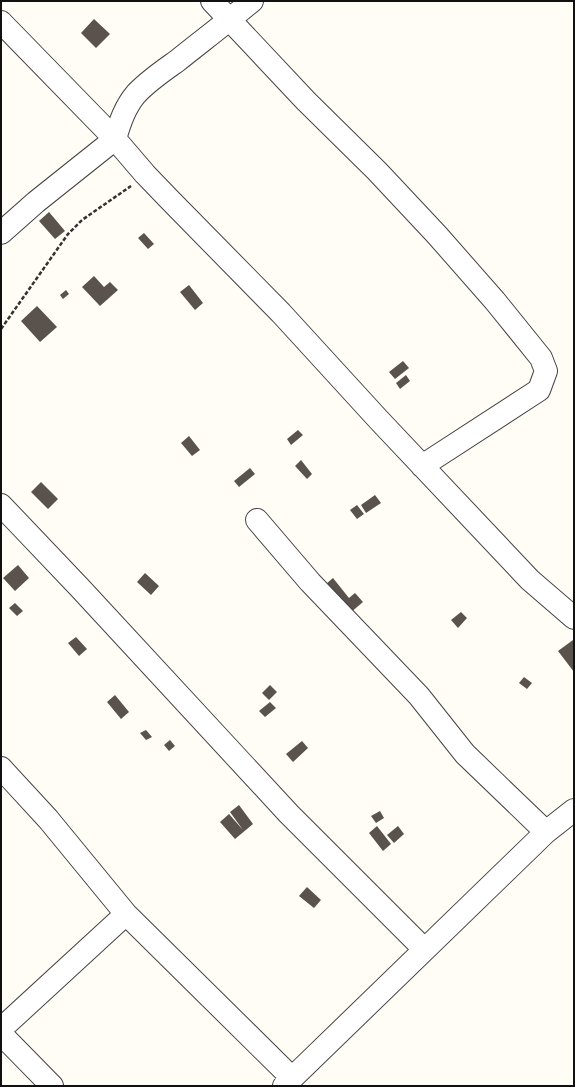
<svg xmlns="http://www.w3.org/2000/svg" width="575" height="1087" viewBox="0 0 575 1087" font-family="'Roboto Serif',serif">
<style>
.building{fill:#5a524d}
.lines{fill:none;stroke-linecap:round;stroke-linejoin:round}
.minor-casing{stroke:#444;stroke-width:24}
.path{stroke:#333;stroke-width:2.5;stroke-dasharray:4 2;stroke-linecap:butt}
.minor{stroke:#fff;stroke-width:22}
</style>
<rect width="100%" height="100%" fill="#fffdf5"/>
<path class="building" d="M 94,19 L 110,34 L 96,48 L 81,33 Z
M 49,212 L 65,231 L 55,239 L 39,221 Z
M 144,233 L 154,244 L 148,249 L 138,238 Z
M 94,276 L 104,287 L 110,282 L 118,290 L 100,306 L 82,287 Z
M 189,285 L 203,303 L 195,310 L 180,292 Z
M 66,290 L 69,294 L 63,299 L 60,295 Z
M 37,306 L 57,327 L 40,342 L 21,321 Z
M 403,361 L 409,368 L 395,379 L 389,372 Z
M 406,375 L 410,381 L 400,389 L 396,383 Z
M 298,430 L 303,435 L 291,445 L 287,439 Z
M 189,436 L 200,450 L 192,456 L 181,443 Z
M 301,460 L 312,474 L 307,479 L 295,466 Z
M 250,468 L 255,474 L 239,487 L 234,481 Z
M 41,482 L 58,499 L 48,509 L 31,492 Z
M 375,495 L 381,503 L 366,513 L 361,505 Z
M 357,505 L 364,514 L 357,519 L 350,510 Z
M 18,565 L 29,578 L 15,591 L 3,578 Z
M 145,573 L 159,586 L 151,595 L 137,582 Z
M 333,578 L 349,598 L 355,593 L 363,602 L 350,613 L 326,584 Z
M 15,603 L 23,611 L 17,616 L 9,608 Z
M 461,612 L 467,618 L 458,628 L 451,620 Z
M 76,637 L 87,649 L 79,656 L 68,643 Z
M 573,640 L 574,641 L 574,672 L 558,651 Z
M 524,677 L 532,683 L 527,689 L 519,683 Z
M 270,685 L 277,692 L 269,700 L 262,693 Z
M 115,695 L 129,712 L 121,719 L 107,702 Z
M 270,702 L 276,708 L 265,717 L 259,711 Z
M 146,730 L 152,737 L 146,740 L 140,733 Z
M 170,740 L 175,746 L 169,751 L 164,745 Z
M 302,741 L 308,748 L 293,762 L 286,754 Z
M 239,805 L 253,824 L 235,839 L 220,822 L 229,814 L 243,830 L 230,812 Z
M 380,811 L 384,818 L 376,823 L 371,816 Z
M 377,826 L 391,844 L 383,851 L 369,833 Z
M 398,826 L 404,834 L 394,843 L 387,835 Z
M 307,887 L 321,900 L 314,908 L 299,896 Z"/>
<g class="lines">
<g class="minor-casing">
<path id="minor" d="M 212,1 L 306,101 L 377,171 L 437,235 L 495,301 L 541,358 L 546,371 L 539,390 L 422,466
M 1,22 L 115,139 L 145,174 L 170,200 L 281,313 L 378,419 L 530,580 L 574,618
M 1,233 L 36,202 L 115,139 C 120,122 125,107 136,94 C 148,81 163,71 177,61 C 202,41 227,22 252,1
M 1,505 L 80,588 L 289,814 L 424,949
M 257,520 L 310,582 L 419,696 L 465,754 L 546,832
M 1,768 L 48,819 L 126,914 L 292,1078
M 1,1029 L 126,914
M 1,1034 L 52,1086
M 284,1086 L 546,832 L 574,810"/>
</g>
<path class="path" d="M 1,329 L 68,234 L 82,220 L 131,186"/>
<use href="#minor" class="minor"/>
</g>
<rect width="575" height="1087" fill="none" stroke="#111111" stroke-width="4"/>
</svg>
